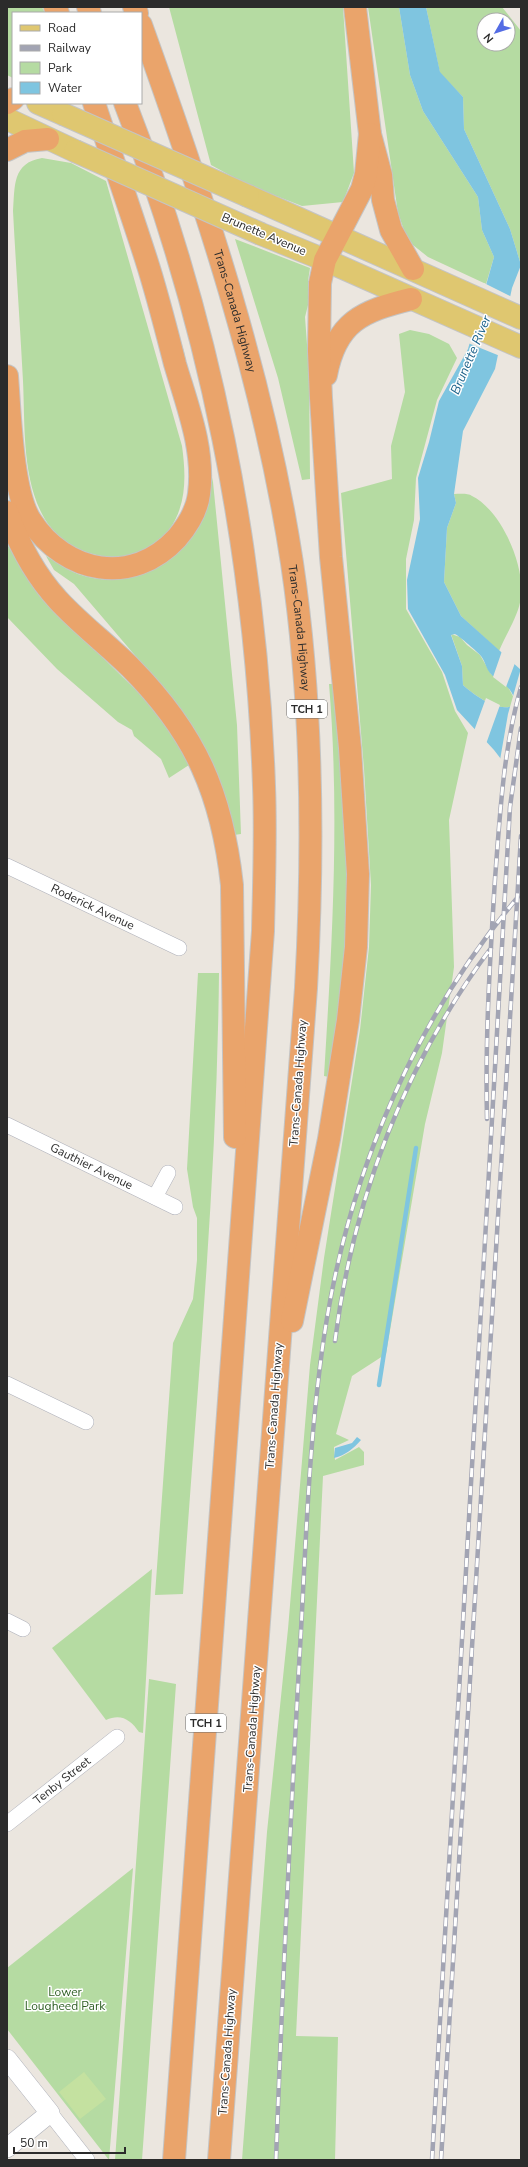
<svg xmlns="http://www.w3.org/2000/svg" width="528" height="2167" viewBox="0 0 528 2167" font-family="'Nunito Sans',sans-serif">
<style>
.green{fill:#b5dba2;fill-rule:evenodd}
.pitch{fill:#c4e1a0}
.water{fill:#7fc5e0;fill-rule:evenodd}
.pier{fill:#ebe6df}
.lines{fill:none;stroke-linecap:round;stroke-linejoin:round}
.stream{stroke:#7fc5e0;stroke-width:4.5}
.minor-casing{stroke:#afb1ba;stroke-width:16}
.tertiary-casing{stroke:#afb1ba;stroke-width:20}
.primary-casing{stroke:#c4c4c4;stroke-width:24}
.motorway-casing{stroke:#c4c4c4;stroke-width:24}
.minor{stroke:#fff;stroke-width:15}
.tertiary{stroke:#fff;stroke-width:19}
.primary{stroke:#dfc770;stroke-width:22}
.motorway{stroke:#eaa46b;stroke-width:22}
.rail-casing{stroke:#a2a4b3;stroke-width:4.5}
.rail{stroke:#fff;stroke-width:3;stroke-dasharray:9;stroke-linecap:butt}
.primary-bridge-casing{stroke:#c4c4c4;stroke-width:24;stroke-linecap:butt}
.primary-bridge{stroke:#dfc770;stroke-width:22}
.labels{text-anchor:middle;dominant-baseline:central;stroke-width:3;stroke-linejoin:round;paint-order:stroke}
.shield{fill:#fff;stroke:#6b6b6b;stroke-width:1}
.shield-label{font-size:11px;font-weight:bold;fill:#2b2b2b}
.street-label{font-size:12px;fill:#2b2b2b;stroke:#fff}
.park-label{font-size:12px;fill:#2f5f24;stroke:#fff}
.water-label{font-size:13px;font-style:italic;fill:#1e648c;stroke:#fff}
</style>
<rect width="100%" height="100%" fill="#ebe6df"/>
<path class="green" d="M 7,7 L 42,7 L 45,13 L 13,13 L 13,78 L 7,75 Z
M 169,7 L 343,7 L 354,173 L 343,202 L 302,206 L 246,184 L 211,165 Z
M 368,7 L 399,7 L 410,75 L 423,111 L 478,197 L 482,230 L 494,257 L 486,284 L 428,257 L 413,245 L 405,233 L 398,213 Z
M 426,7 L 502,7 L 521,31 L 521,265 L 510,229 L 464,129 L 463,97 L 440,73 ZM 484,20 L 508,20 L 508,44 L 484,44 Z
M 42,158 L 71,163 L 106,181 L 182,446 C 186,475 187,505 169,530 C 136,574 66,561 42,514 C 22,475 25,424 23,381 C 20,324 16,268 13,211 C 15,186 12,163 42,158 Z
M 235,239 L 310,268 L 308,281 L 314,281 L 305,317 L 309,372 L 310,479 L 302,480 L 278,378 Z
M 161,272 L 184,352 L 213,482 L 237,725 L 241,834 L 234,835 L 168,694 L 74,584 L 54,570 L 46,556 C 56,562 67,570 78,574 C 128,591 173,567 199,525 Z
M 410,330 L 429,334 L 449,344 L 457,358 L 437,400 L 416,478 L 414,520 L 406,559 L 406,609 L 442,672 L 455,711 L 468,733 L 449,820 L 454,967 L 442,1053 L 425,1124 L 386,1354 L 352,1376 L 336,1434 L 349,1440 L 334,1447 L 335,1460 L 359,1447 L 364,1452 L 364,1465 L 323,1476 L 296,2036 L 338,2037 L 335,2160 L 242,2160 L 267,1832 L 288,1629 L 310,1365 L 324,1258 L 360,1030 L 369,947 L 371,885 L 364,769 L 341,493 L 392,479 L 391,446 L 405,392 L 399,334 Z
M 454,494 C 460,494 468,493 472,496 C 501,510 525,565 521,597 C 519,615 506,634 499,651 L 461,616 L 444,582 L 447,528 L 456,503 Z
M 7,544 L 40,596 L 148,702 L 173,735 L 189,765 L 169,778 L 161,759 L 134,736 L 132,730 L 118,722 L 57,669 L 7,617 Z
M 451,634 L 460,637 L 467,645 L 480,655 L 491,674 L 507,685 L 515,700 L 513,706 C 497,712 474,695 463,685 L 462,666 Z
M 329,684 L 335,684 L 348,852 L 345,977 L 329,1077 L 324,1076 C 332,945 340,815 329,684 Z
M 198,973 L 219,973 C 217,1181 197,1387 183,1594 L 155,1595 L 173,1343 L 193,1299 L 197,1260 L 197,1218 L 193,1207 L 187,1169 Z
M 152,1569 L 143,1733 L 139,1732 C 131,1720 121,1713 106,1720 L 52,1648 Z
M 149,1679 L 176,1684 L 142,2160 L 115,2160 Z
M 133,1868 L 109,2160 L 7,2029 L 7,1968 Z"/>
<path class="pitch" d="M 84,2072 L 106,2099 L 80,2119 L 59,2092 Z"/>
<path class="water" d="M 399,7 L 426,7 L 440,72 L 463,97 L 464,129 L 510,229 L 521,265 L 512,288 L 495,369 L 463,431 L 454,494 L 456,503 L 447,528 L 444,582 L 461,616 L 521,670 L 521,785 L 494,750 L 457,710 L 445,675 L 408,609 L 407,580 L 420,519 L 418,478 L 429,442 L 439,401 L 468,349 L 494,257 L 482,230 L 478,197 L 423,111 L 410,75 ZM 455,634 C 458,635 479,653 481,656 C 485,661 486,668 490,673 C 500,685 508,681 515,700 L 512,706 C 497,712 474,695 463,685 L 462,666 L 451,635 Z
M 357,1437 L 361,1440 C 353,1449 346,1455 334,1458 L 335,1448 L 352,1443 Z"/>
<path class="pier" d="M 484,283 L 512,297 L 500,356 L 468,343 Z
M 502,651 L 515,663 L 506,687 L 493,677 Z
M 521,668 L 521,787 L 500,760 L 508,714 Z
M 486,698 L 500,705 L 486,744 L 474,731 Z"/>
<g class="lines">
<path class="stream" d="M 379,1385 L 416,1148"/>
<g class="minor-casing">
<g id="minor">
<path id="s1" d="M 7,866 L 179,948"/>
<path id="s2" d="M 7,1125 L 175,1207"/>
<path d="M 155,1197 L 168,1173"/>
<path d="M 7,1384 L 86,1422"/>
<path d="M 7,1621 L 23,1629"/>
<path id="s3" d="M 7,1824 L 117,1737"/>
<path d="M 50,2113 L 87,2160"/>
</g>
</g>
<g class="tertiary-casing">
<path id="tertiary" d="M 7,2059 L 50,2113 L 7,2148"/>
</g>
<g class="primary-casing">
<path id="primary" d="M 38,103 L 63,114
M 7,119 L 75,151
M 248,196 L 521,318
M 261,234 L 325,260 L 521,347"/>
</g>
<g class="motorway-casing">
<g id="motorway">
<path d="M 55,7 L 58,13"/>
<path d="M 88,7 L 90,13"/>
<path d="M 134,7 L 137,13"/>
<path d="M 355,7 L 370,134 L 381,175 L 383,200 L 391,230 L 413,269"/>
<path id="s4" d="M 141,25 C 204,200 264,379 292,563 C 313,704 314,846 306,988 L 219,2160"/>
<path d="M 7,103 L 13,99"/>
<path d="M 125,103 C 210,321 256,553 264,786 C 266,834 264,883 263,931 L 174,2160"/>
<path d="M 7,150 L 25,141 L 48,139"/>
<path d="M 326,375 C 336,322 362,311 411,299"/>
<path d="M 7,376 C 10,412 12,493 31,521 C 65,573 132,587 177,538 C 188,525 197,511 199,494 C 205,450 187,405 175,364 C 166,329 157,293 146,259 C 129,206 111,155 94,103"/>
<path d="M 7,512 C 19,545 35,575 58,600 C 81,625 108,645 131,668 C 196,734 222,794 232,885 L 235,1137"/>
<path d="M 292,1321 L 329,1139 L 348,1020 L 356,947 L 358,874 L 350,748 L 331,557 L 321,398 L 319,351 L 320,283 L 325,260 L 362,189 L 366,174 L 370,134"/>
</g>
</g>
<use href="#minor" class="minor"/>
<use href="#tertiary" class="tertiary"/>
<use href="#primary" class="primary"/>
<use href="#motorway" class="motorway"/>
<g class="rail-casing">
<path id="rail" d="M 487,1119 C 485,1039 490,959 495,879 C 500,815 503,750 521,687
M 335,1341 C 353,1199 405,1063 491,948
M 276,2160 C 282,1995 290,1831 299,1666 C 306,1550 308,1433 327,1318 C 353,1164 417,1017 518,897
M 432,2160 L 510,807 L 521,728
M 441,2160 L 521,836"/>
</g>
<use href="#rail" class="rail"/>
<g class="primary-bridge-casing">
<path id="primary-bridge" d="M 63,114 L 248,196
M 75,151 L 261,234"/>
</g>
<use href="#primary-bridge" class="primary-bridge"/>
</g>
<g class="labels">
<g class="shield">
<rect x="287" y="700" width="40" height="18" rx="3"/>
<rect x="186" y="1714" width="40" height="18" rx="3"/>
</g>
<g class="shield-label">
<text x="307" y="709">TCH 1</text>
<text x="206" y="1723">TCH 1</text>
</g>
<g class="street-label">
<text transform="translate(264 234) rotate(23)">Brunette Avenue</text>
<text stroke="none"><textPath href="#s4" startOffset="301">Trans-Canada Highway</textPath></text>
<text stroke="none"><textPath href="#s4" startOffset="625">Trans-Canada Highway</textPath></text>
<text stroke="none"><textPath href="#s1" startOffset="95">Roderick Avenue</textPath></text>
<text transform="translate(298 1083) rotate(-86)">Trans-Canada Highway</text>
<text stroke="none"><textPath href="#s2" startOffset="94">Gauthier Avenue</textPath></text>
<text transform="translate(274 1406) rotate(-86)">Trans-Canada Highway</text>
<text transform="translate(252 1729) rotate(-86)">Trans-Canada Highway</text>
<text stroke="none"><textPath href="#s3" startOffset="70">Tenby Street</textPath></text>
<text transform="translate(227 2052) rotate(-86)">Trans-Canada Highway</text>
</g>
<g class="park-label">
<text x="65" y="1992">Lower<tspan x="65" dy="14">Lougheed Park</tspan></text>
</g>
<g class="water-label">
<text transform="translate(471 355) rotate(-67)">Brunette River</text>
</g>
</g>
<rect width="528" height="2167" fill="none" stroke="#2b2b2b" stroke-width="16"/>
<rect x="12" y="12" width="130" height="92" fill="#ffffff" stroke="#aaaaaa"/>
<rect x="20" y="25" width="20" height="6" fill="#dfc770" stroke="#aaaaaa"/>
<text x="48" y="32" font-size="12" fill="#2b2b2b">Road</text>
<rect x="20" y="45" width="20" height="6" fill="#a2a4b3" stroke="#aaaaaa"/>
<text x="48" y="52" font-size="12" fill="#2b2b2b">Railway</text>
<rect x="20" y="62" width="20" height="12" fill="#b5dba2" stroke="#aaaaaa"/>
<text x="48" y="72" font-size="12" fill="#2b2b2b">Park</text>
<rect x="20" y="82" width="20" height="12" fill="#7fc5e0" stroke="#aaaaaa"/>
<text x="48" y="92" font-size="12" fill="#2b2b2b">Water</text>
<g transform="translate(496 32) rotate(231)"><circle r="19" fill="#ffffff" stroke="#aaaaaa"/>
<path d="M0-3L7 15L0 10L-7 15Z" fill="#546ce4"/>
<text y="-6" font-size="11" font-weight="bold" text-anchor="middle" fill="#2b2b2b">N</text>
</g>
<path d="M14 2147v6h111v-6" fill="none" stroke="#2b2b2b" stroke-width="2"/>
<text x="20" y="2147" font-size="12" fill="#2b2b2b" stroke="#ffffff" stroke-width="3" paint-order="stroke">50 m</text>
</svg>
